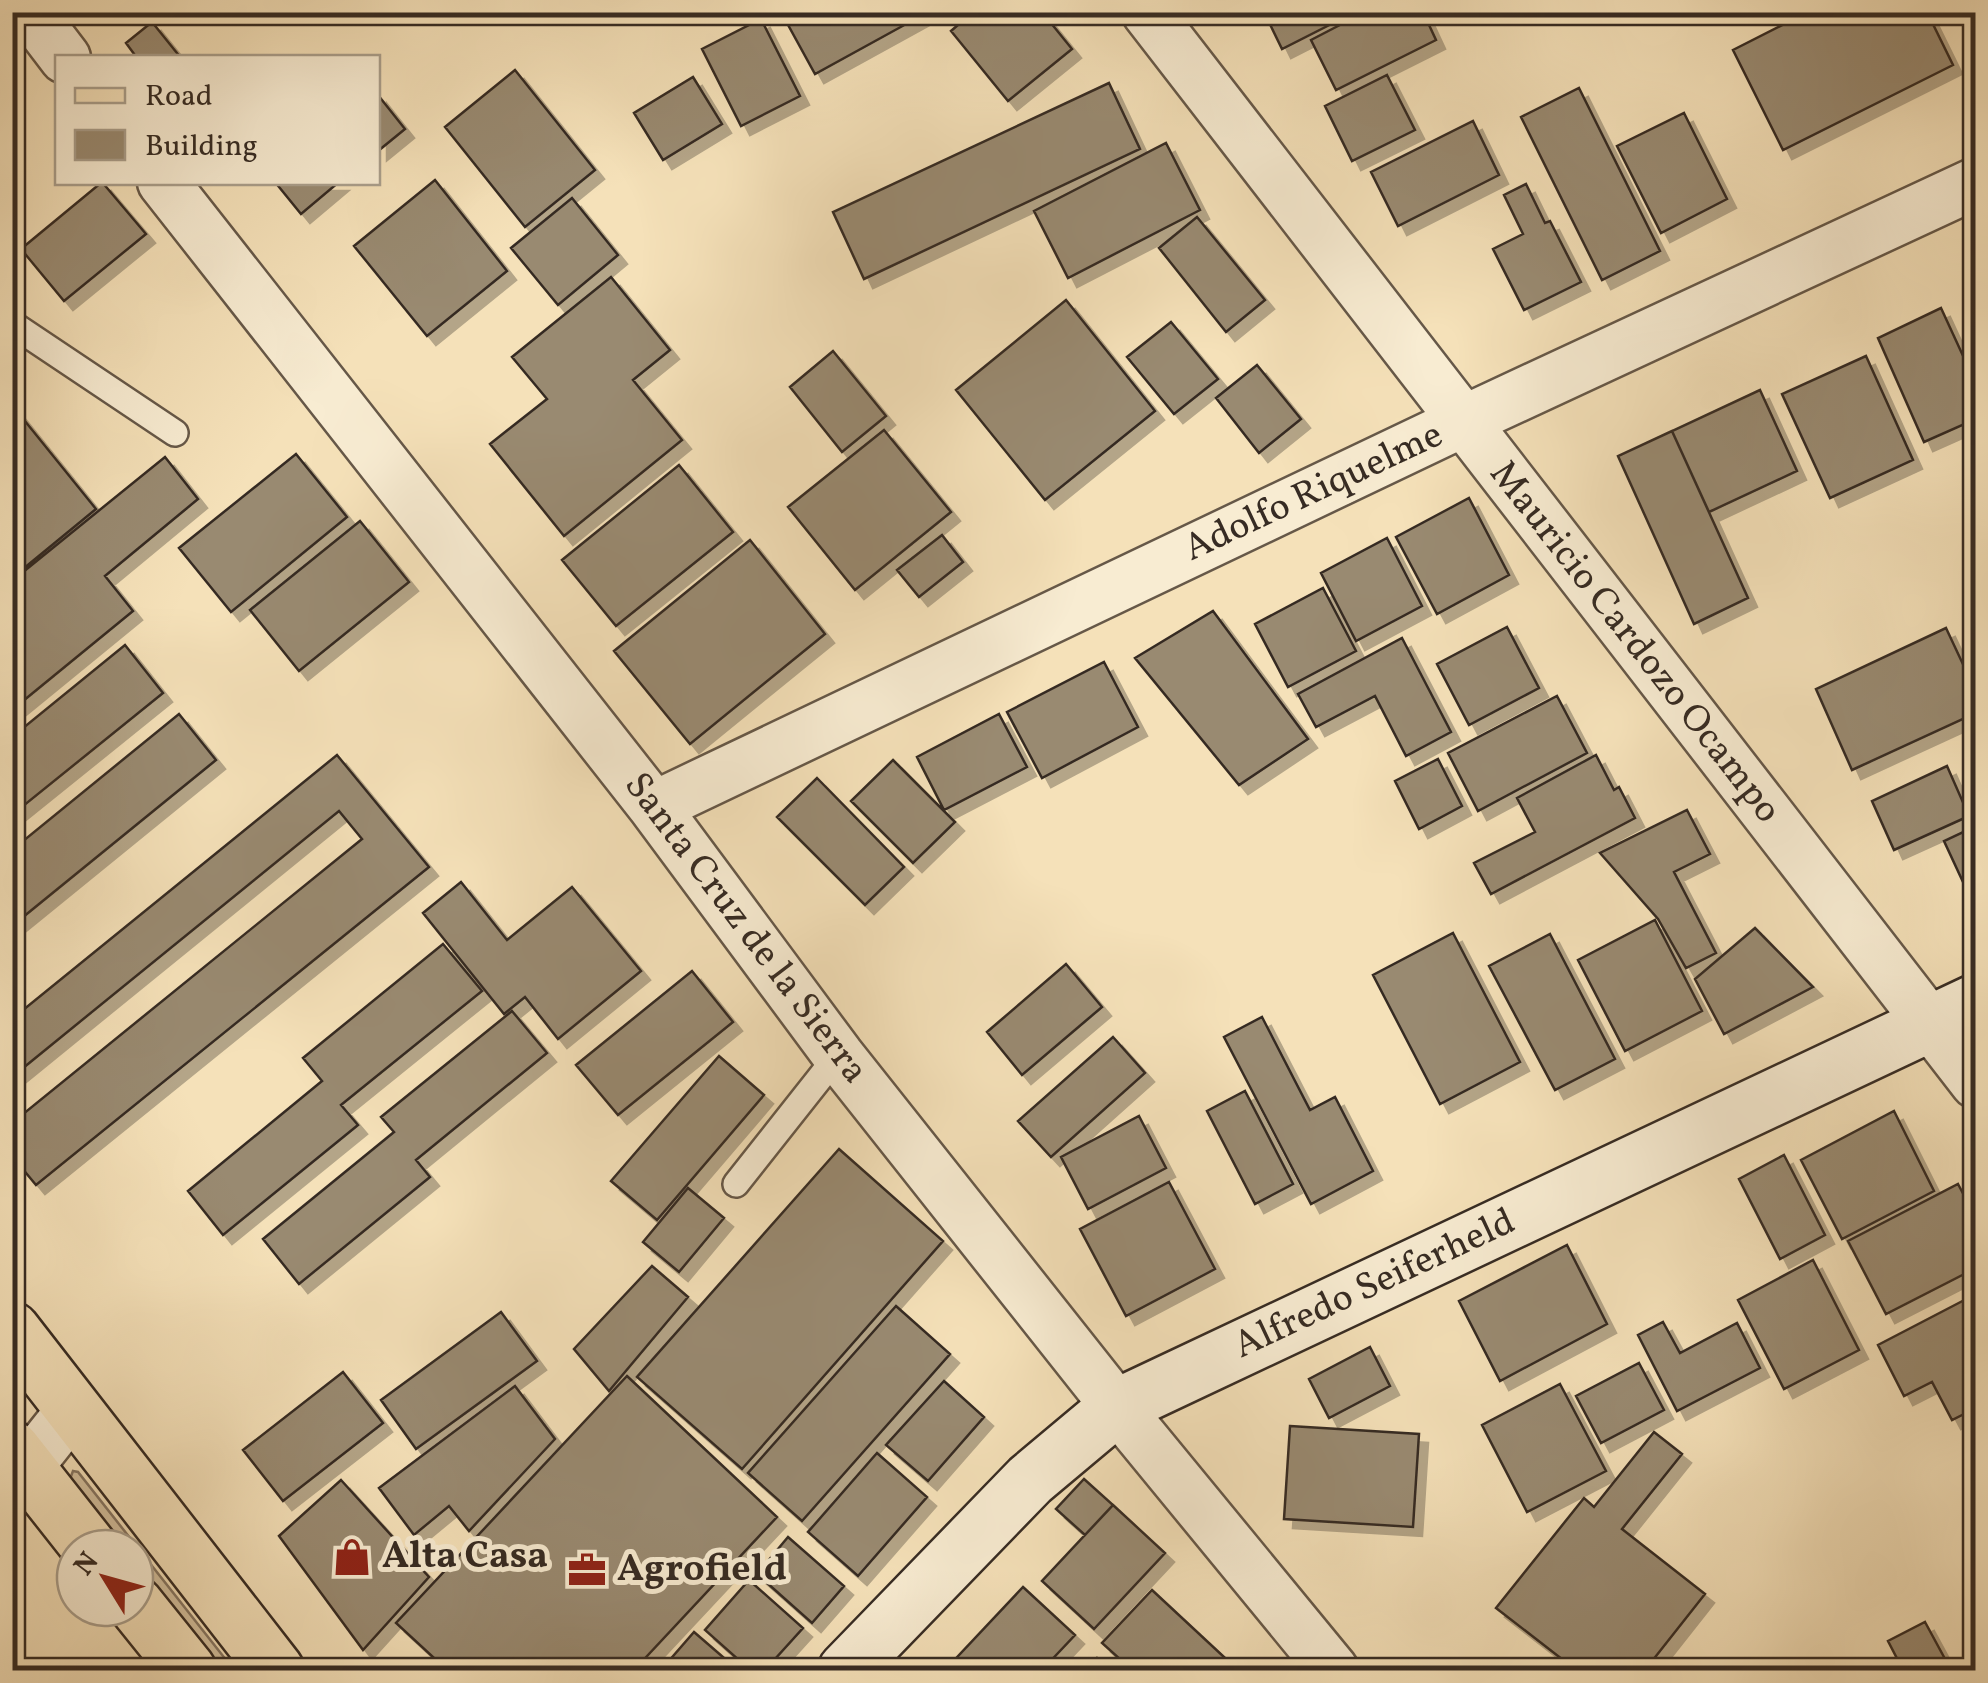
<svg xmlns="http://www.w3.org/2000/svg" width="1988" height="1683" viewBox="0 0 1988 1683" font-family="Vollkorn,serif">
<style>
.green{fill:#d5c2a0;stroke:#867662;stroke-width:2.5}
.building{fill:#998a71;stroke:#362b23;stroke-width:2.5;filter:url(#shadow)}
.lines{fill:none;stroke-linecap:round;stroke-linejoin:round}
.lane-casing{stroke:#665848;stroke-width:30}
.street-casing{stroke:#665848;stroke-width:55}
.secondary-casing{stroke:#362b23;stroke-width:60}
.primary-casing{stroke:#362b23;stroke-width:60}
.lane{stroke:#f8ecd2;stroke-width:25}
.street{stroke:#f8ecd2;stroke-width:50}
.secondary{stroke:#f8ecd2;stroke-width:55}
.primary{stroke:#f5e1b9;stroke-width:55}
.labels{text-anchor:middle;dominant-baseline:central;stroke-width:10;stroke-linejoin:round;paint-order:stroke}
.street-label{font-size:38px;fill:#362b23;stroke:#f8ecd2}
.poi-label{font-size:38px;font-weight:bold;fill:#362b23;stroke:#f8ecd2;text-anchor:start}
</style>
<defs>
<filter id="shadow"><feDropShadow dx="9" dy="9" stdDeviation="0" flood-color="#0004"/></filter>
</defs>
<rect width="100%" height="100%" fill="#f5e1b9"/>
<filter id="stains"><feTurbulence type="fractalNoise" baseFrequency=".002" numOctaves="4"/><feColorMatrix values="0 0 0 0 .2 0 0 0 0 .09 0 0 0 0 .02 0 0 0 .5 -.17"/></filter>
<radialGradient id="worn" r=".72"><stop offset=".6" stop-color="#630" stop-opacity="0"/><stop offset="1" stop-color="#630" stop-opacity=".3"/></radialGradient>
<path class="green" d="M 73,1471 L 78,1472 L 234,1670 L 221,1670 L 135,1561 L 135,1548 L 125,1548 L 70,1479 Z"/>
<path class="building" d="M 781,12 L 928,12 L 815,74 Z
M 973,12 L 1042,12 L 1072,49 L 1008,101 L 951,31 Z
M 1264,12 L 1355,12 L 1282,49 Z
M 1365,12 L 1423,12 L 1436,40 L 1336,90 L 1311,40 Z
M 1808,12 L 1927,12 L 1953,65 L 1783,150 L 1733,50 Z
M 761,19 L 800,96 L 741,126 L 702,49 Z
M 152,22 L 181,58 L 137,58 L 126,43 Z
M 515,70 L 595,170 L 525,227 L 445,127 Z
M 1387,75 L 1415,130 L 1352,161 L 1325,106 Z
M 693,77 L 722,124 L 663,160 L 634,113 Z
M 1109,83 L 1140,149 L 864,279 L 833,212 Z
M 1579,88 L 1660,251 L 1602,280 L 1521,117 Z
M 378,95 L 405,129 L 378,151 Z
M 1684,113 L 1727,199 L 1661,233 L 1617,146 Z
M 1473,121 L 1499,175 L 1398,226 L 1371,172 Z
M 1166,143 L 1200,210 L 1068,278 L 1034,211 Z
M 435,180 L 507,271 L 427,336 L 354,246 Z
M 102,182 L 146,234 L 64,301 L 21,249 Z
M 275,182 L 339,182 L 301,214 Z
M 1526,184 L 1545,223 L 1550,221 L 1581,282 L 1524,310 L 1493,249 L 1523,234 L 1504,195 Z
M 572,198 L 618,255 L 558,305 L 511,248 Z
M 1197,217 L 1265,300 L 1226,332 L 1159,248 Z
M 611,277 L 670,350 L 633,380 L 682,440 L 564,536 L 490,444 L 547,399 L 512,357 Z
M 1066,300 L 1155,411 L 1045,500 L 956,390 Z
M 1941,308 L 1976,384 L 1976,419 L 1924,442 L 1878,338 Z
M 1171,322 L 1218,379 L 1174,414 L 1127,357 Z
M 833,351 L 886,416 L 842,452 L 790,387 Z
M 1866,356 L 1913,460 L 1830,498 L 1782,394 Z
M 1257,365 L 1301,419 L 1259,453 L 1216,398 Z
M 1760,390 L 1797,471 L 1709,512 L 1672,431 Z
M 12,405 L 96,509 L 12,578 Z
M 884,430 L 951,512 L 855,590 L 788,507 Z
M 1672,431 L 1748,598 L 1694,624 L 1618,456 Z
M 296,454 L 347,517 L 231,612 L 179,548 Z
M 165,457 L 198,499 L 105,576 L 133,611 L 12,710 L 12,581 Z
M 679,465 L 733,532 L 616,626 L 562,560 Z
M 1469,498 L 1509,575 L 1437,614 L 1396,537 Z
M 360,521 L 409,582 L 299,671 L 250,610 Z
M 942,535 L 963,562 L 919,597 L 897,570 Z
M 1387,538 L 1422,606 L 1356,641 L 1321,573 Z
M 750,540 L 825,634 L 690,744 L 614,651 Z
M 1323,588 L 1356,651 L 1288,687 L 1255,624 Z
M 1213,611 L 1308,739 L 1239,785 L 1135,658 Z
M 1507,627 L 1539,688 L 1469,725 L 1437,664 Z
M 1946,628 L 1976,692 L 1976,713 L 1852,770 L 1816,689 Z
M 1402,638 L 1451,732 L 1406,756 L 1375,696 L 1316,727 L 1298,694 Z
M 125,645 L 163,693 L 12,815 L 12,737 Z
M 1104,662 L 1138,727 L 1042,778 L 1007,712 Z
M 1557,696 L 1587,753 L 1478,811 L 1448,753 Z
M 179,714 L 216,760 L 12,926 L 12,850 Z
M 999,714 L 1027,767 L 944,810 L 917,757 Z
M 337,755 L 429,867 L 36,1185 L 12,1156 L 12,1123 L 362,839 L 339,811 L 12,1077 L 12,1019 Z
M 1596,755 L 1614,790 L 1619,787 L 1635,818 L 1491,894 L 1474,863 L 1535,832 L 1517,798 Z
M 1438,759 L 1462,806 L 1419,829 L 1395,781 Z
M 893,760 L 955,822 L 913,863 L 851,801 Z
M 1947,766 L 1969,816 L 1894,850 L 1872,801 Z
M 817,778 L 904,867 L 865,905 L 777,817 Z
M 1687,810 L 1710,854 L 1674,872 L 1716,953 L 1686,968 L 1658,919 L 1600,853 Z
M 1976,826 L 1976,910 L 1944,841 Z
M 461,882 L 507,940 L 572,887 L 641,971 L 558,1039 L 525,997 L 504,1014 L 423,913 Z
M 1655,920 L 1702,1011 L 1625,1051 L 1578,960 Z
M 1755,928 L 1813,987 L 1724,1034 L 1695,979 Z
M 1453,933 L 1520,1062 L 1440,1104 L 1373,975 Z
M 1550,934 L 1615,1059 L 1555,1090 L 1489,966 Z
M 443,944 L 482,991 L 341,1105 L 358,1125 L 223,1235 L 188,1191 L 322,1081 L 303,1058 Z
M 1066,964 L 1102,1007 L 1022,1075 L 987,1032 Z
M 692,971 L 733,1022 L 618,1115 L 576,1065 Z
M 512,1011 L 547,1053 L 416,1160 L 430,1177 L 299,1284 L 263,1239 L 394,1132 L 381,1117 Z
M 1262,1017 L 1310,1110 L 1335,1097 L 1373,1171 L 1311,1204 L 1224,1037 Z
M 1113,1037 L 1145,1073 L 1051,1157 L 1018,1121 Z
M 719,1056 L 764,1095 L 657,1220 L 611,1181 Z
M 1245,1091 L 1293,1184 L 1255,1204 L 1207,1111 Z
M 1894,1111 L 1934,1191 L 1842,1239 L 1801,1160 Z
M 1139,1116 L 1166,1168 L 1088,1209 L 1061,1157 Z
M 839,1149 L 943,1241 L 742,1469 L 637,1377 Z
M 1784,1155 L 1825,1235 L 1780,1259 L 1739,1179 Z
M 1169,1182 L 1215,1269 L 1126,1316 L 1080,1229 Z
M 1958,1184 L 1976,1218 L 1976,1268 L 1886,1314 L 1848,1241 Z
M 688,1188 L 724,1218 L 679,1272 L 643,1242 Z
M 1567,1245 L 1607,1324 L 1500,1381 L 1459,1301 Z
M 1813,1260 L 1859,1350 L 1784,1389 L 1738,1300 Z
M 652,1266 L 688,1297 L 609,1391 L 574,1349 Z
M 1976,1294 L 1976,1408 L 1952,1420 L 1932,1382 L 1904,1396 L 1878,1345 Z
M 896,1306 L 950,1354 L 802,1521 L 748,1473 Z
M 501,1312 L 537,1361 L 416,1449 L 381,1400 Z
M 1663,1322 L 1680,1353 L 1737,1323 L 1760,1368 L 1677,1411 L 1638,1335 Z
M 1370,1347 L 1390,1386 L 1329,1418 L 1309,1379 Z
M 1639,1363 L 1664,1410 L 1601,1443 L 1576,1396 Z
M 343,1372 L 383,1423 L 283,1501 L 243,1450 Z
M 627,1376 L 777,1517 L 634,1670 L 447,1670 L 396,1623 Z
M 944,1381 L 984,1417 L 928,1481 L 886,1445 Z
M 1560,1384 L 1606,1471 L 1527,1512 L 1482,1425 Z
M 515,1386 L 555,1439 L 469,1531 L 449,1506 L 414,1535 L 379,1488 Z
M 1290,1426 L 1419,1434 L 1413,1527 L 1284,1519 Z
M 1654,1432 L 1682,1454 L 1622,1529 L 1705,1594 L 1645,1670 L 1576,1670 L 1496,1608 L 1584,1498 L 1594,1507 Z
M 877,1453 L 927,1497 L 858,1576 L 808,1532 Z
M 1084,1479 L 1113,1505 L 1085,1535 L 1056,1509 Z
M 341,1480 L 429,1577 L 363,1650 L 279,1536 Z
M 1113,1505 L 1165,1553 L 1094,1629 L 1042,1581 Z
M 788,1537 L 844,1586 L 812,1623 L 757,1574 Z
M 749,1580 L 803,1628 L 765,1670 L 750,1670 L 705,1630 Z
M 1023,1587 L 1075,1635 L 1042,1670 L 945,1670 Z
M 1152,1590 L 1238,1670 L 1132,1670 L 1102,1643 Z
M 1925,1622 L 1951,1670 L 1903,1670 L 1888,1641 Z
M 694,1632 L 738,1670 L 661,1670 Z
M 1097,1658 L 1111,1670 L 1086,1670 Z"/>
<g class="lines">
<g class="lane-casing">
<path id="lane" d="M 12,324 L 175,433
M 736,1184 L 838,1055"/>
</g>
<g class="street-casing">
<path id="street" d="M 30,12 L 65,58
M 1147,12 L 1976,1083
M 163,182 L 654,807 L 838,1055 L 1117,1407 L 1333,1670
M 654,807 L 1464,421 L 1976,183
M 12,1486 L 73,1409"/>
</g>
<g class="secondary-casing">
<path id="secondary" d="M 846,1670 L 1030,1480 L 1117,1407 L 1976,1002"/>
</g>
<g class="primary-casing">
<path id="primary" d="M 12,1330 L 276,1670
M 12,1449 L 90,1548
M 135,1604 L 188,1670"/>
</g>
<use href="#lane" class="lane"/>
<use href="#street" class="street"/>
<use href="#secondary" class="secondary"/>
<use href="#primary" class="primary"/>
</g>
<defs>
<g id="shop-bare" transform="scale(3)"><path d="M-5-2.5h2.3a2.7 3.5 0 0 1 5.4 0H5L5.5 6h-11ZM-1.5-2.5h3a1.5 2.3 0 0 0-3 0Z" fill="#8f2418" stroke="#f8ecd2" stroke-width="2.5" paint-order="stroke"/></g>
<g id="office-bare" transform="scale(3)"><path d="M-6-3h4V-5.5h4V-3h4V5H-6ZM-1-4.5V-3h2v-1.5ZM-6 0V1H6V0Z" fill="#8f2418" stroke="#f8ecd2" stroke-width="2.5" paint-order="stroke"/></g>
</defs>
<g fill-rule="evenodd">
<use href="#shop-bare" x="352" y="1557"/>
<use href="#office-bare" x="587" y="1570"/>
</g>
<g class="labels">
<g class="street-label">
<text transform="translate(1314 493) rotate(-25)">Adolfo Riquelme</text>
<text transform="translate(1634 643) rotate(52)">Mauricio Cardozo Ocampo</text>
<text transform="translate(745 929) rotate(53)">Santa Cruz de la Sierra</text>
<text transform="translate(1375 1285) rotate(-25)">Alfredo Seiferheld</text>
</g>
<g class="poi-label">
<text x="382" y="1557">Alta Casa</text>
<text x="617" y="1570">Agrofield</text>
</g>
</g>
<rect width="1988" height="1683" fill="none" stroke="#f5e1b9" stroke-width="50"/>
<rect x="15" y="15" width="1958" height="1653" fill="none" stroke="#362b23" stroke-width="5"/>
<rect x="25" y="25" width="1938" height="1633" fill="none" stroke="#362b23" stroke-width="2.5"/>
<rect x="55" y="55" width="325" height="130" fill="#f8ecd2" stroke="#aa9f8c" stroke-width="2.5"/>
<rect x="75" y="88" width="50" height="15" fill="#f5e1b9" stroke="#aa9f8c" stroke-width="2.5"/>
<text x="145" y="105" font-size="30" fill="#362b23">Road</text>
<rect x="75" y="130" width="50" height="30" fill="#998a71" stroke="#aa9f8c" stroke-width="2.5"/>
<text x="145" y="155" font-size="30" fill="#362b23">Building</text>
<g transform="translate(105 1578) rotate(307)"><circle r="48" fill="#f8ecd2" stroke="#aa9f8c" stroke-width="2.5"/>
<path d="M0-8L18 38L0 25L-18 38Z" fill="#8f2418"/>
<text y="-15" font-size="28" font-weight="bold" text-anchor="middle" fill="#362b23">N</text>
</g>
<rect width="100%" height="100%" filter="url(#stains)"/>
<rect width="100%" height="100%" fill="url(#worn)"/>
</svg>
